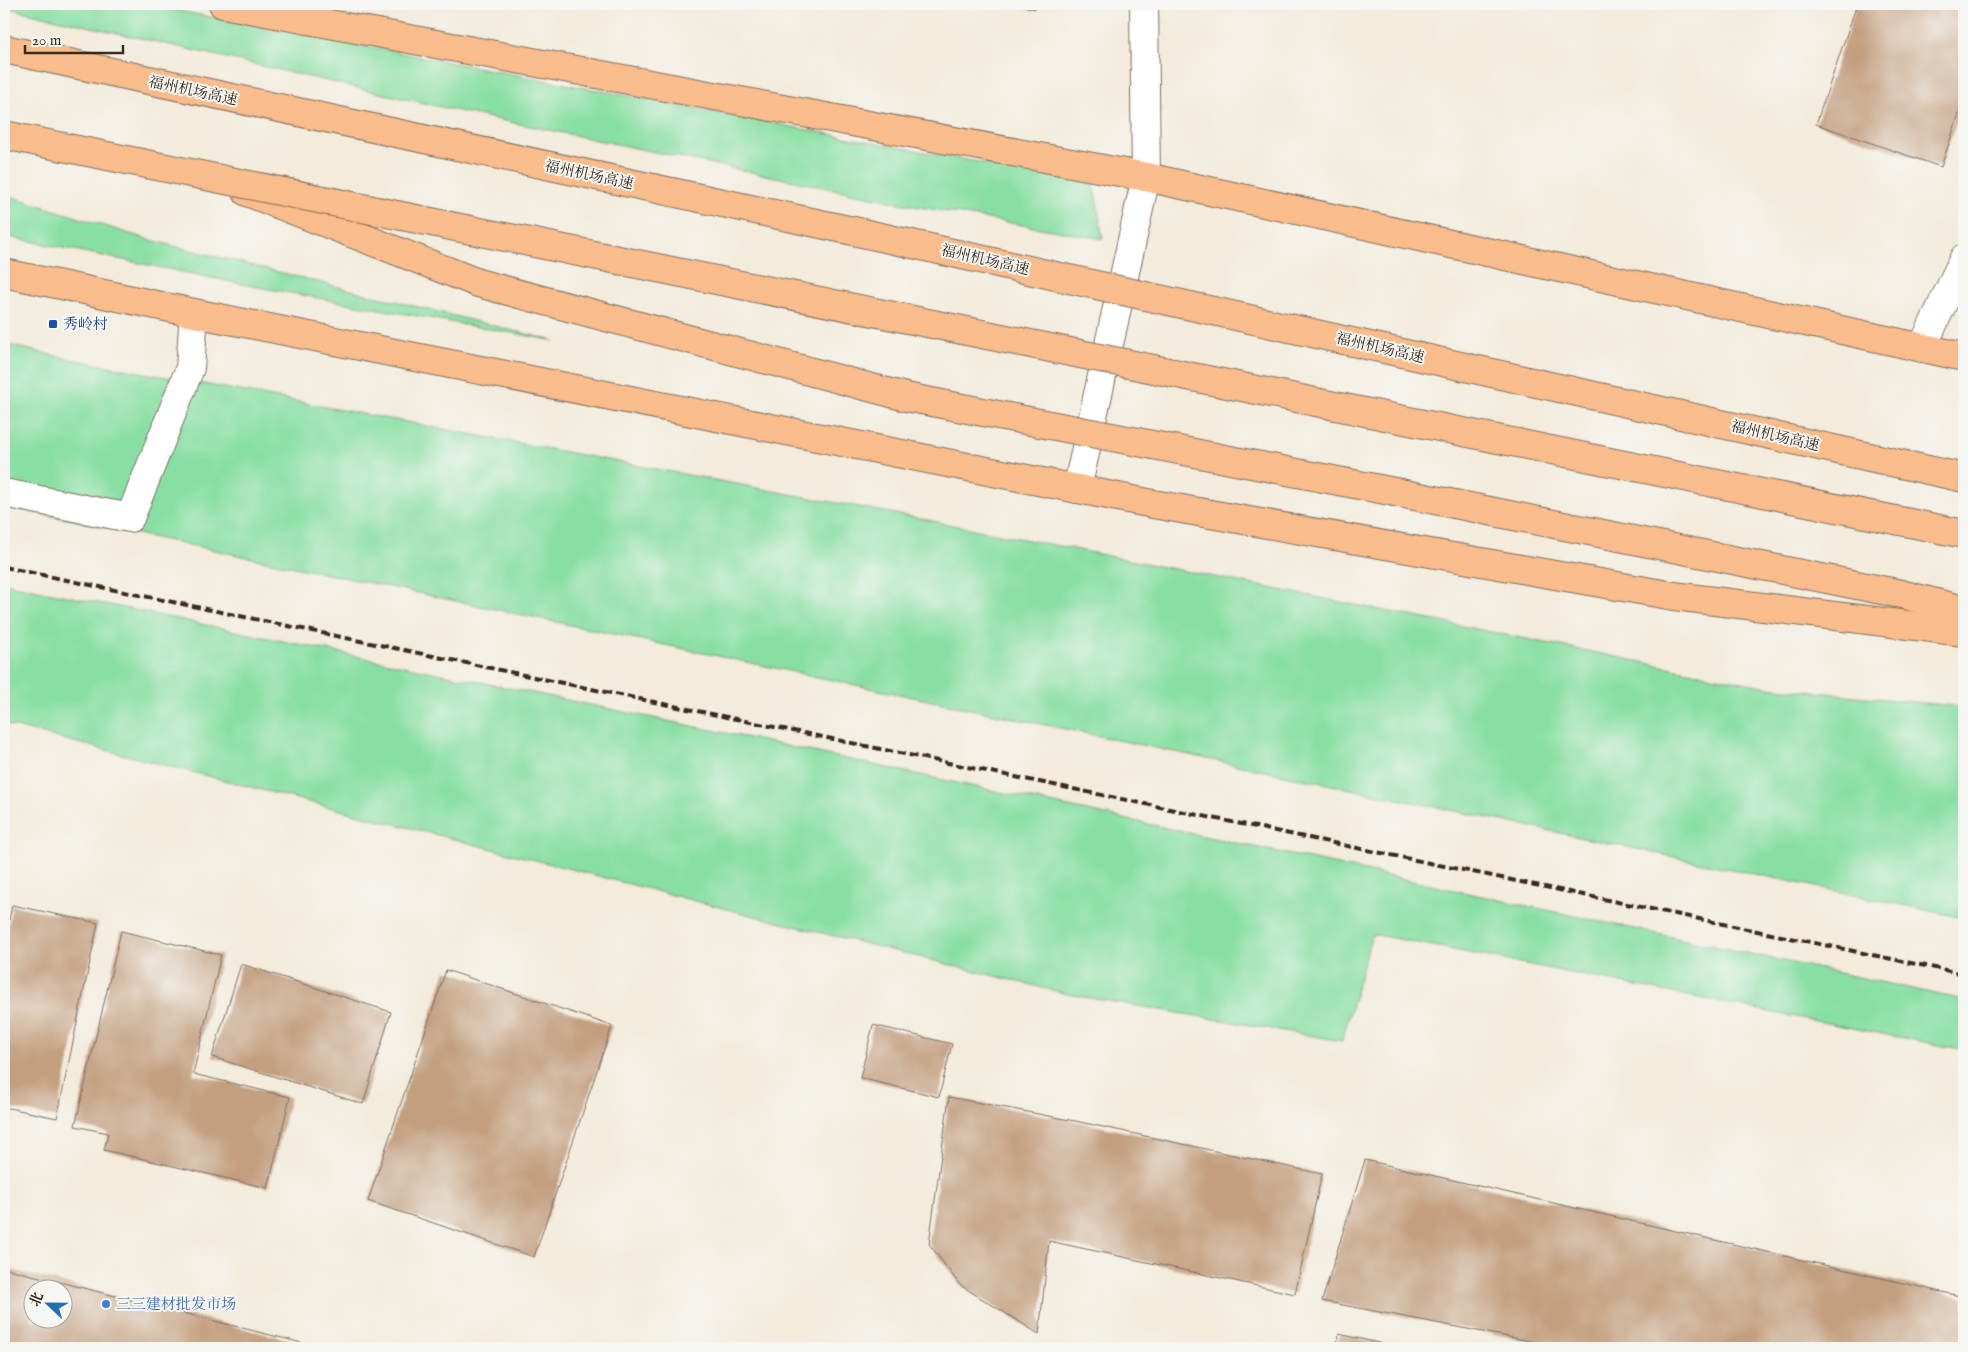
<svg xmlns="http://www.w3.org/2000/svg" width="1968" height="1352" viewBox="0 0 1968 1352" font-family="'IM FELL English','Noto Serif SC',serif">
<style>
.green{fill:#88dfa3;stroke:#628460}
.building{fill:#c39f7f;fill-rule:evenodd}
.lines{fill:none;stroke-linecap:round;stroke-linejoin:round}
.minor-casing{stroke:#7b6e60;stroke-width:30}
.major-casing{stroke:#7b6e60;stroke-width:30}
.highway-casing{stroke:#7b6e60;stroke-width:30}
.minor{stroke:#fff;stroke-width:28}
.major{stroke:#f9bc8a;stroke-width:28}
.highway{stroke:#f9bc8a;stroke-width:28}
.rail{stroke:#3b2a1e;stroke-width:4;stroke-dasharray:8 4;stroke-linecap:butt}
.highway-bridge-casing{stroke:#7b6e60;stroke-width:30;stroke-linecap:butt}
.highway-bridge{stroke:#f9bc8a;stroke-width:28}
.transit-dot{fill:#1a4fb4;stroke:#f6f6f2;stroke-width:2}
.shop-dot{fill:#3f7fe0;stroke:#f6f6f2;stroke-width:2}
.labels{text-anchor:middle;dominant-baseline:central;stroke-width:4;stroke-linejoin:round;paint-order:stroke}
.street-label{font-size:15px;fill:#3b2a1e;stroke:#f6f6f2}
.transit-label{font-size:15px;fill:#164399;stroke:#f6f6f2;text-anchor:start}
.shop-label{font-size:15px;fill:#366cbe;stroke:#f6f6f2;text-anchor:start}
</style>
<rect width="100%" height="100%" fill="#f6f6f2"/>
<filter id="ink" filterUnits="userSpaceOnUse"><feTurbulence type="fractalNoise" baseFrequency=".02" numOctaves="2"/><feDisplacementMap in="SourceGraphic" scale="10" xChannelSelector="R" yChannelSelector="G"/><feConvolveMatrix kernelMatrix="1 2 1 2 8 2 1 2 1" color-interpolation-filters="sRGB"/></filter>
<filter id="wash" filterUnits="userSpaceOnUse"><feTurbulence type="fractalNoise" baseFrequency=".0096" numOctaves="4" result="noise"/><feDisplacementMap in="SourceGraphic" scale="20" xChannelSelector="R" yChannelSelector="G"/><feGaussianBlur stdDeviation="1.12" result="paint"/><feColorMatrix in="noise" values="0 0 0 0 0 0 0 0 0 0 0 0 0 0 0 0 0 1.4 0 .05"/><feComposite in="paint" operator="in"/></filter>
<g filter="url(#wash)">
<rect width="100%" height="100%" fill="#f3ebdb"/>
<path class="green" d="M 4,4 L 142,4 L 1094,184 L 1103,239 L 919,207 L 467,113 L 4,7 Z
M 4,194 L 146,239 L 555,341 L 252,286 L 4,236 Z
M 4,344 L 65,358 L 928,520 L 1768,687 L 1964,707 L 1964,918 L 4,506 Z
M 4,583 L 721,732 L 1964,1000 L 1964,1050 L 1372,934 L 1342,1041 L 1067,994 L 754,916 L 4,724 Z"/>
<g id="blocks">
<path class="building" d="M 1015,4 L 1036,4 L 1035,9 Z
M 1857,4 L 1964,4 L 1964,99 L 1941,167 L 1816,124 Z
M 4,830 L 9,831 L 5,856 L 4,855 Z
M 12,905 L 98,923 L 57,1118 L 4,1107 L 4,945 Z
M 121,931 L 221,955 L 193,1074 L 290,1097 L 268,1188 L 104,1150 L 108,1133 L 75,1126 Z
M 241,964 L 391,1012 L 363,1104 L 212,1057 Z
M 446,970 L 612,1026 L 534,1257 L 368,1201 Z
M 873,1025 L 952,1044 L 939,1097 L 860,1078 Z
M 949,1097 L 1075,1121 L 1322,1174 L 1295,1294 L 1049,1241 L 1039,1334 L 960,1285 L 929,1244 Z
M 1365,1160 L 1964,1297 L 1964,1348 L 1566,1348 L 1322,1301 Z
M 4,1268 L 322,1348 L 4,1348 ZM 32,1290 L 62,1290 L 62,1320 L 32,1320 Z
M 1339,1334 L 1396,1347 L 1396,1348 L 1336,1348 Z"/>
</g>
</g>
<g filter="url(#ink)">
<use href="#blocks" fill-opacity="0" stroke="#7b6e60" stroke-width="1"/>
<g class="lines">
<g class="minor-casing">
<path id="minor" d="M 1922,348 L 1964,258
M 1077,489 L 1146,177 L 1144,4
M 4,493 L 130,518 L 190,368 L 194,313"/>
</g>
<g class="major-casing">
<path id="major" d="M 223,4 L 1146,177 L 1964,357
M 4,273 L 194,313 L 1153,504 L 1674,596 L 1964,632"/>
</g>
<g class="highway-casing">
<path id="highway" d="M 247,192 L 478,283 L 906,397
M 1395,492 L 1901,594 L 1964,610"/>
</g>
<use href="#minor" class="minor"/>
<use href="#major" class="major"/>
<use href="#highway" class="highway"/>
<path class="rail" d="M 4,567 L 1964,974"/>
<g class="highway-bridge-casing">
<path id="highway-bridge" d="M 4,49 L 858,232 L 1964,478
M 4,135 L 1964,534
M 906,397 L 1395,492"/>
</g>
<use href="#highway-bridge" class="highway-bridge"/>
</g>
</g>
<rect class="transit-dot" x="48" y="319" width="10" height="10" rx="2.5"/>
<circle class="shop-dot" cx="106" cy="1304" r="5"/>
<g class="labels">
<g class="street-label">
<text transform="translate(193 91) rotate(12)">福州机场高速</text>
<text transform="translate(589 175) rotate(12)">福州机场高速</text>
<text transform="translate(985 260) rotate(13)">福州机场高速</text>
<text transform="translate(1380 348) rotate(13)">福州机场高速</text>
<text transform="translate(1775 436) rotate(13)">福州机场高速</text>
</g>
<g class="transit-label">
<text x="63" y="324">秀岭村</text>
</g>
<g class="shop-label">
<text x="116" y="1304">三三建材批发市场</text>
</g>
</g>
<rect width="1968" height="1352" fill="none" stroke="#f6f6f2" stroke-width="20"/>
<g transform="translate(48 1304) rotate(292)"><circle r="24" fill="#f6f6f2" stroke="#aba49d"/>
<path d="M0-4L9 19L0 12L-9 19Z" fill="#1f6fb2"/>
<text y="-8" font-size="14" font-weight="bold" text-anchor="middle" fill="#3b2a1e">北</text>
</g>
<path d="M25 45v8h98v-8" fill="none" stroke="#3b2a1e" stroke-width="2.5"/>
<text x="32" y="45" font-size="15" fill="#3b2a1e" stroke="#f6f6f2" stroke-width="4" paint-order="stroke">20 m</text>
</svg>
